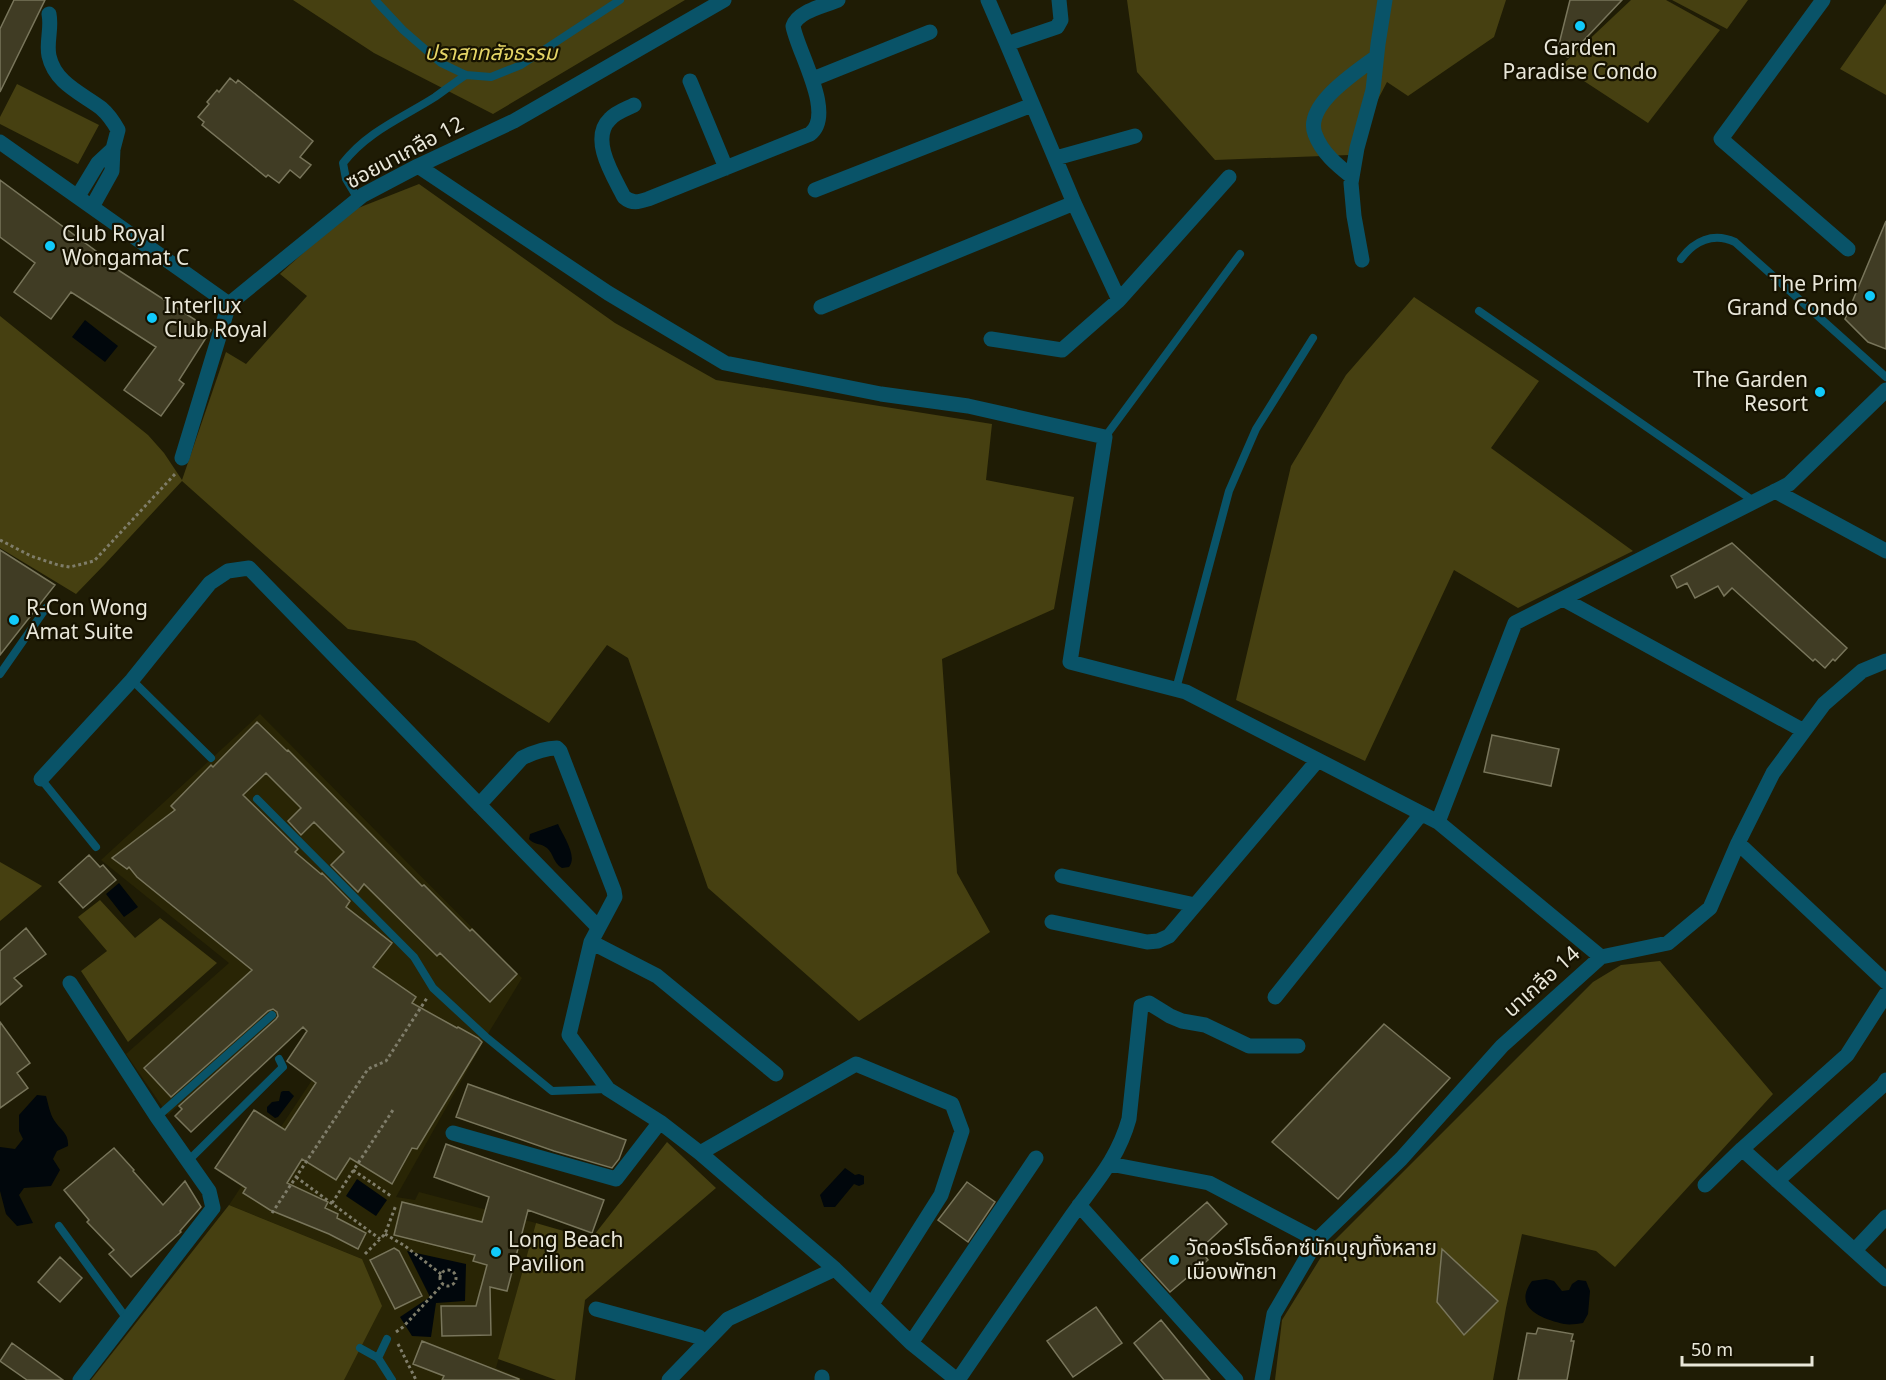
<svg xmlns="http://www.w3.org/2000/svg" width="1886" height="1380" viewBox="0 0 1886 1380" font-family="Georgia,'Noto Sans Thai',serif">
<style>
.built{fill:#292505}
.green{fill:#464011}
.water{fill:#01070c}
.building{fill:#403c24;stroke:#78755b;stroke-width:1.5}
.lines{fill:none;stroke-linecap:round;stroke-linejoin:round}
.path{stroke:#7f7d6a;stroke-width:3;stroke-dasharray:3 3;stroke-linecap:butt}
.lane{stroke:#095368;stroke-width:8}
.street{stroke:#095368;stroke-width:15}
.poi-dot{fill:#11cafb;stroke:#161200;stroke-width:2}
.labels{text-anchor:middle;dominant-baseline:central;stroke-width:4.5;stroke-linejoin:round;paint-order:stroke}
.poi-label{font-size:21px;fill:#e9e7d9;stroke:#161200;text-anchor:start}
.park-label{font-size:21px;font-style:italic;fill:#e5d566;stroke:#161200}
.street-label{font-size:21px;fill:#e9e7d9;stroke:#161200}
</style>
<rect width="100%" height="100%" fill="#1f1c05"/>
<path class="built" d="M 260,714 L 522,978 L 486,1037 L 396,1197 L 415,1200 L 419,1192 L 536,1223 L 496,1368 L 525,1380 L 344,1380 L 362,1259 L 229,1205 L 334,1047 L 286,1009 L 168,1115 L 126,1054 L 229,963 L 101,860 Z"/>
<path class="green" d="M 293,0 L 685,0 L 493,114 L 374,53 Z
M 1127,0 L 1506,0 L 1494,37 L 1408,96 L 1387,82 L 1349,155 L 1215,160 L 1137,72 Z
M 1631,0 L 1666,0 L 1720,30 L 1648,123 L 1561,66 Z
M 1672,0 L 1748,0 L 1727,29 Z
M 1886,3 L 1886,95 L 1840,69 Z
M 17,84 L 99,125 L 78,164 L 0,124 L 0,117 Z
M 419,184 L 615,323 L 716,380 L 992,424 L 986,480 L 1074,497 L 1054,609 L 942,659 L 957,873 L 990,932 L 859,1021 L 708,888 L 628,658 L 607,645 L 549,723 L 415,641 L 348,629 L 182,481 L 105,564 L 76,594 L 0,548 L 0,316 L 148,435 L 164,453 L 182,480 L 226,352 L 246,364 L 307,296 L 280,274 L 348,212 Z
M 1414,297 L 1539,381 L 1491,448 L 1633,551 L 1518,608 L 1454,570 L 1365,761 L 1236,700 L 1291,466 L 1346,375 Z
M 0,862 L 42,886 L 0,921 Z
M 100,900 L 135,938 L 160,918 L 217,963 L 128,1042 L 81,971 L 107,951 L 78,917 Z
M 1660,961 L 1773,1094 L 1615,1267 L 1596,1251 L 1522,1234 L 1506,1308 L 1493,1380 L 1275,1380 L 1282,1320 L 1326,1249 L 1593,982 L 1621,965 Z
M 667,1142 L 716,1188 L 585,1300 L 575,1380 L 556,1380 L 498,1359 L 536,1223 L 591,1239 Z
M 229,1205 L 362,1259 L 382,1306 L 344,1380 L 91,1380 Z"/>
<path class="water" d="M 85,320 L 118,346 L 105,362 L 72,337 Z
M 558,824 C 563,836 578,856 569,867 L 562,868 C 553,863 554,854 547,848 C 541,843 534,845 529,839 L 530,834 Z
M 119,883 L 138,907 L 124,917 L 106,894 Z
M 283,1091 L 289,1091 L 294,1096 L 278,1117 L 275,1118 L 267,1112 L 267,1107 L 272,1102 L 279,1101 L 281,1092 Z
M 37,1095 L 46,1096 C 48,1103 50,1114 54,1120 C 60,1130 69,1133 68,1146 L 57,1151 L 53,1159 L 60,1170 L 51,1186 L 24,1188 L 19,1195 L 33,1223 L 17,1226 L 6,1214 L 0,1191 L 0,1147 L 15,1149 L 23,1139 L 19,1131 L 19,1115 Z
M 845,1168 L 855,1175 L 859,1174 L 864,1176 L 864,1184 L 859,1186 L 854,1184 L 835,1207 L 824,1207 L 820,1195 Z
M 357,1179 L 387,1200 L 376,1216 L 346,1196 Z
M 407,1251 L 466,1264 L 465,1301 L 436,1303 L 431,1337 L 412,1336 L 400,1317 L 430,1297 Z
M 1546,1279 L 1554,1281 L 1562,1291 L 1569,1290 L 1572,1284 L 1578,1280 L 1586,1281 L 1590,1291 L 1588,1314 L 1583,1323 C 1577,1324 1570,1325 1564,1324 C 1542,1319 1512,1308 1532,1281 Z"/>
<path class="building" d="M 14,0 L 45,0 L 0,92 L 0,29 Z
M 1570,0 L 1622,0 L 1568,57 L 1557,52 Z
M 230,78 L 236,83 L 238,80 L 313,141 L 300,157 L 311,165 L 300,178 L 290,170 L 279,183 L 268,175 L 266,177 L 202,125 L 204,122 L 198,117 L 209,104 L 207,102 L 217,90 L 219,92 Z
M 0,180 L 100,254 L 98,257 L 211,330 L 179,380 L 184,384 L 161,416 L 124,390 L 156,347 L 71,292 L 51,319 L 14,292 L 35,263 L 0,237 Z
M 1886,221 L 1886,349 L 1868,342 L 1845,319 Z
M 1732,543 L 1847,648 L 1835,661 L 1833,659 L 1825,668 L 1815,659 L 1813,661 L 1732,588 L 1724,596 L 1718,586 L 1695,598 L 1687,583 L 1677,588 L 1671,576 Z
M 0,550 L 55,585 L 0,655 Z
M 257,722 L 287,751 L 288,750 L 422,886 L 424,885 L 470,931 L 472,929 L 517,974 L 490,1002 L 440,953 L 437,956 L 364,884 L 358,892 L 331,865 L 344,852 L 314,822 L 301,835 L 288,821 L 301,808 L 266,773 L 243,795 L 298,849 L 295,852 L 321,874 L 322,873 L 350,901 L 346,907 L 392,943 L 373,967 L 416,997 L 412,1003 L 457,1028 L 458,1027 L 478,1038 L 482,1042 L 417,1149 L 412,1148 L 392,1184 L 350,1158 L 336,1180 L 302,1159 L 287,1183 L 328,1202 L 325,1208 L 338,1214 L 337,1218 L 366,1233 L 358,1249 L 329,1234 L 270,1210 L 243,1193 L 246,1188 L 215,1168 L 254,1110 L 285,1130 L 316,1083 L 287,1061 L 307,1031 L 303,1027 L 191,1132 L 175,1116 L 182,1109 L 179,1106 L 276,1019 L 278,1016 L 277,1012 L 273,1009 L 268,1011 L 171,1097 L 144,1068 L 252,970 L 137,877 L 129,867 L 127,869 L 112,858 L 175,810 L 171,806 L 211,765 L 213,767 Z
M 1492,735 L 1559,749 L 1551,786 L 1484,772 Z
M 89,855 L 100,867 L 103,865 L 116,880 L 83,908 L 59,882 Z
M 26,928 L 46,954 L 14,978 L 22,986 L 0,1005 L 0,951 Z
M 0,1022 L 30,1063 L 17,1073 L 28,1088 L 0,1108 Z
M 1384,1024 L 1450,1078 L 1338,1199 L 1272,1142 Z
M 468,1084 L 626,1140 L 619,1159 L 612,1168 L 554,1151 L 456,1117 Z
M 446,1144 L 604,1200 L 592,1233 L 528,1210 L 507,1291 L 490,1287 L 491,1335 L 442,1336 L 441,1306 L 476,1306 L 487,1265 L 473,1261 L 475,1255 L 394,1235 L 402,1202 L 482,1222 L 489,1197 L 434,1177 Z
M 114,1148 L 134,1170 L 133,1171 L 163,1205 L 185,1181 L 201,1207 L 180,1231 L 181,1232 L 131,1277 L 109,1254 L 114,1250 L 87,1222 L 89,1220 L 64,1190 Z
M 967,1182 L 995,1202 L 968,1242 L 938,1220 Z
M 1207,1202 L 1227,1224 L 1200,1249 L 1208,1260 L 1170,1292 L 1141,1260 Z
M 394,1248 L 399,1251 L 422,1296 L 395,1309 L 370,1260 Z
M 1442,1249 L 1498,1301 L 1464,1335 L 1437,1302 Z
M 60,1257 L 82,1278 L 60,1302 L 38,1282 Z
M 1096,1307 L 1122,1343 L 1073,1377 L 1047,1341 Z
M 1161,1320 L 1210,1380 L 1164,1380 L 1134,1343 Z
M 1538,1328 L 1573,1334 L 1571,1341 L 1574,1341 L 1567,1380 L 1518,1380 L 1527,1333 L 1536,1334 Z
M 422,1341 L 519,1379 L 519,1380 L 442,1380 L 444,1376 L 413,1364 Z
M 12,1343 L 63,1380 L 27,1380 L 0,1361 Z"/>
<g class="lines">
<path class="path" d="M 0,540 L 31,556 L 58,565 L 70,567 L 94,561 L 176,473
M 353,1170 L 391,1196
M 296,1177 L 380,1239
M 332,1203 L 393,1110
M 272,1213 L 368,1069 L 386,1061 L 427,998
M 385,1234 L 405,1246 L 441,1274
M 365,1254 L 385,1234 L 396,1205
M440 1278a8 8 0 1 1 16 0a8 8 0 1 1-16 0Z
M 396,1332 L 403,1327 L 443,1284
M 398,1344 L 416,1380"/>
<path class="lane" d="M 375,0 L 403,30 L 441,63 L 466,75 L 491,77 L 521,65 L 620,0
M 358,199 L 346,179 L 343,163 C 368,131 402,118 435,97 C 445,90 455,82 466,75
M 1681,259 C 1694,241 1713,232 1735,242 L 1886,377
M 1479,311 L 1755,502
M 1105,437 L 1240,254
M 0,674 L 46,608
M 132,680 L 211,758
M 1176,689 L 1229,491 L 1256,429 L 1313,338
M 41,779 L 96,847
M 257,799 L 414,957 L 433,988 L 486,1037 L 552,1091 L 607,1089
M 157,1117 L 272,1015
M 188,1161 L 283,1067 L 279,1059
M 59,1226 L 127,1319
M 387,1339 L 378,1358 L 392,1380
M 360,1348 L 378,1358"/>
<path class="street" d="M 988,0 L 1007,44 L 1057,27 L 1061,20 L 1059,0
M 1823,0 L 1721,139 L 1848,249
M 49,14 C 52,29 46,42 49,56 C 55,83 81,93 101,108 C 108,114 113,121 118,130 L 113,149 L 112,171 L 92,207
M 1007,44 L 1074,203 L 1119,300 L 1229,177
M 813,79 L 930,32
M 690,81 L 726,168
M 634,105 C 626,109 616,112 610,119 C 589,139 614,177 624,197 C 632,204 639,202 648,199 L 810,134 C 836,114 797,51 793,26 C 798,11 824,6 838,0
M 0,142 L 229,304
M 1056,158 L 1135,136
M 418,166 L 608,293 L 725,363 L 881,394 L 968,406 L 1105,437 L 1070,662 L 1186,692 L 1438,822 L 1601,957
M 1352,177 C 1337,165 1322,153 1315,134 C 1304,105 1356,72 1376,57
M 815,190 L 1032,105
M 78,196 L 98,163 L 113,149
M 1362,260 L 1354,216 L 1351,183 L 1357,148 L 1373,90 L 1378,44 L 1385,0
M 821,307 L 1074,203
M 991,339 L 1062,350 L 1119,300
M 182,458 L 229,304 L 363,195 L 418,166 L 514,121 L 724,0
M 1775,491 L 1886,551
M 1563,599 L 1804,731
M 41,779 L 132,680 L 210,583 L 228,571 L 249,568 L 598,927
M 479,805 L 522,758 C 532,753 545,748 557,748 L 560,751 L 614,891 L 615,897 L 591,942 L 569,1035 L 608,1089 L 660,1122 L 700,1153 L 835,1269 L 911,1343 L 957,1380
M 1438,822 L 1515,623 L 1789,484 L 1886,390
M 1738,843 L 1886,982
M 1062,876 L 1195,905
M 1052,922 L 1147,942 L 1158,941 L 1169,936 L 1318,760
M 591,942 L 657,976 L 776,1074
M 70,983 L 157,1117 L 209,1191 L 213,1208 L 80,1380
M 1275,997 L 1421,814
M 453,1133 L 616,1179 L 660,1122
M 1742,1149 L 1886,1279
M 700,1153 L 856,1064 L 952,1104 L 962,1131 L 941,1195 L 872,1304
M 1110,1164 L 1209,1183 L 1317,1240
M 1777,1181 L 1883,1085 L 1886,1080
M 1705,1185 L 1742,1149 L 1847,1055 L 1886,994
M 1079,1205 L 1236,1380
M 1855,1250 L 1886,1217
M 596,1309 L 692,1335 L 699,1337 L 704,1343
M 911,1343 L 1036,1158
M 669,1380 L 728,1319 L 835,1269
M 822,1380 L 822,1377
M 958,1380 C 994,1327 1031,1274 1068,1221 C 1092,1186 1117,1162 1129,1119 L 1141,1006 L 1149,1003 L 1170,1016 L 1182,1021 L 1205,1025 L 1249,1046 L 1298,1046
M 1262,1380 L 1274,1314 L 1317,1240 L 1401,1159 L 1502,1046 L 1601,957 L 1668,943 L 1710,908 L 1738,843 L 1773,773 L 1824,704 L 1862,671 L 1886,661"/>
</g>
<g class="poi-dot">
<circle cx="1580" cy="26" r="6"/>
<circle cx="50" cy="246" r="6"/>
<circle cx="1870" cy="296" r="6"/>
<circle cx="152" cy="318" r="6"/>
<circle cx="1820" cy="392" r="6"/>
<circle cx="14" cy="620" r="6"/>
<circle cx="496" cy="1252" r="6"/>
<circle cx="1174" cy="1260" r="6"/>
</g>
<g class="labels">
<g class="poi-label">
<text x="1580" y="48" text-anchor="middle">Garden<tspan x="1580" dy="24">Paradise Condo</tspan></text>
<text x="62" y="234">Club Royal<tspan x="62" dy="24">Wongamat C</tspan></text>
<text x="1858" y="284" text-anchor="end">The Prim<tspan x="1858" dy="24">Grand Condo</tspan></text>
<text x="164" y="306">Interlux<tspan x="164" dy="24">Club Royal</tspan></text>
<text x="1808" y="380" text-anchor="end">The Garden<tspan x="1808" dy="24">Resort</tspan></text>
<text x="26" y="608">R-Con Wong<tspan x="26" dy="24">Amat Suite</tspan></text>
<text x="508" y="1240">Long Beach<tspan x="508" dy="24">Pavilion</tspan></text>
<text x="1186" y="1248">วัดออร์โธด็อกซ์นักบุญทั้งหลาย<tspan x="1186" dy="24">เมืองพัทยา</tspan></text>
</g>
<g class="park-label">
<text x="491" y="53">ปราสาทสัจธรรม</text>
</g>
<g class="street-label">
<text transform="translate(405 153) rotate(-28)">ซอยนาเกลือ 12</text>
<text transform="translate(1542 982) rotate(-42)">นาเกลือ 14</text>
</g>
</g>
<path d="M1682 1356v9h130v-9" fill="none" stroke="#e9e7d9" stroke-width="3"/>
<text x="1691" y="1356" font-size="18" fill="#e9e7d9" stroke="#161200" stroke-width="4.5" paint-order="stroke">50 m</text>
</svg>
